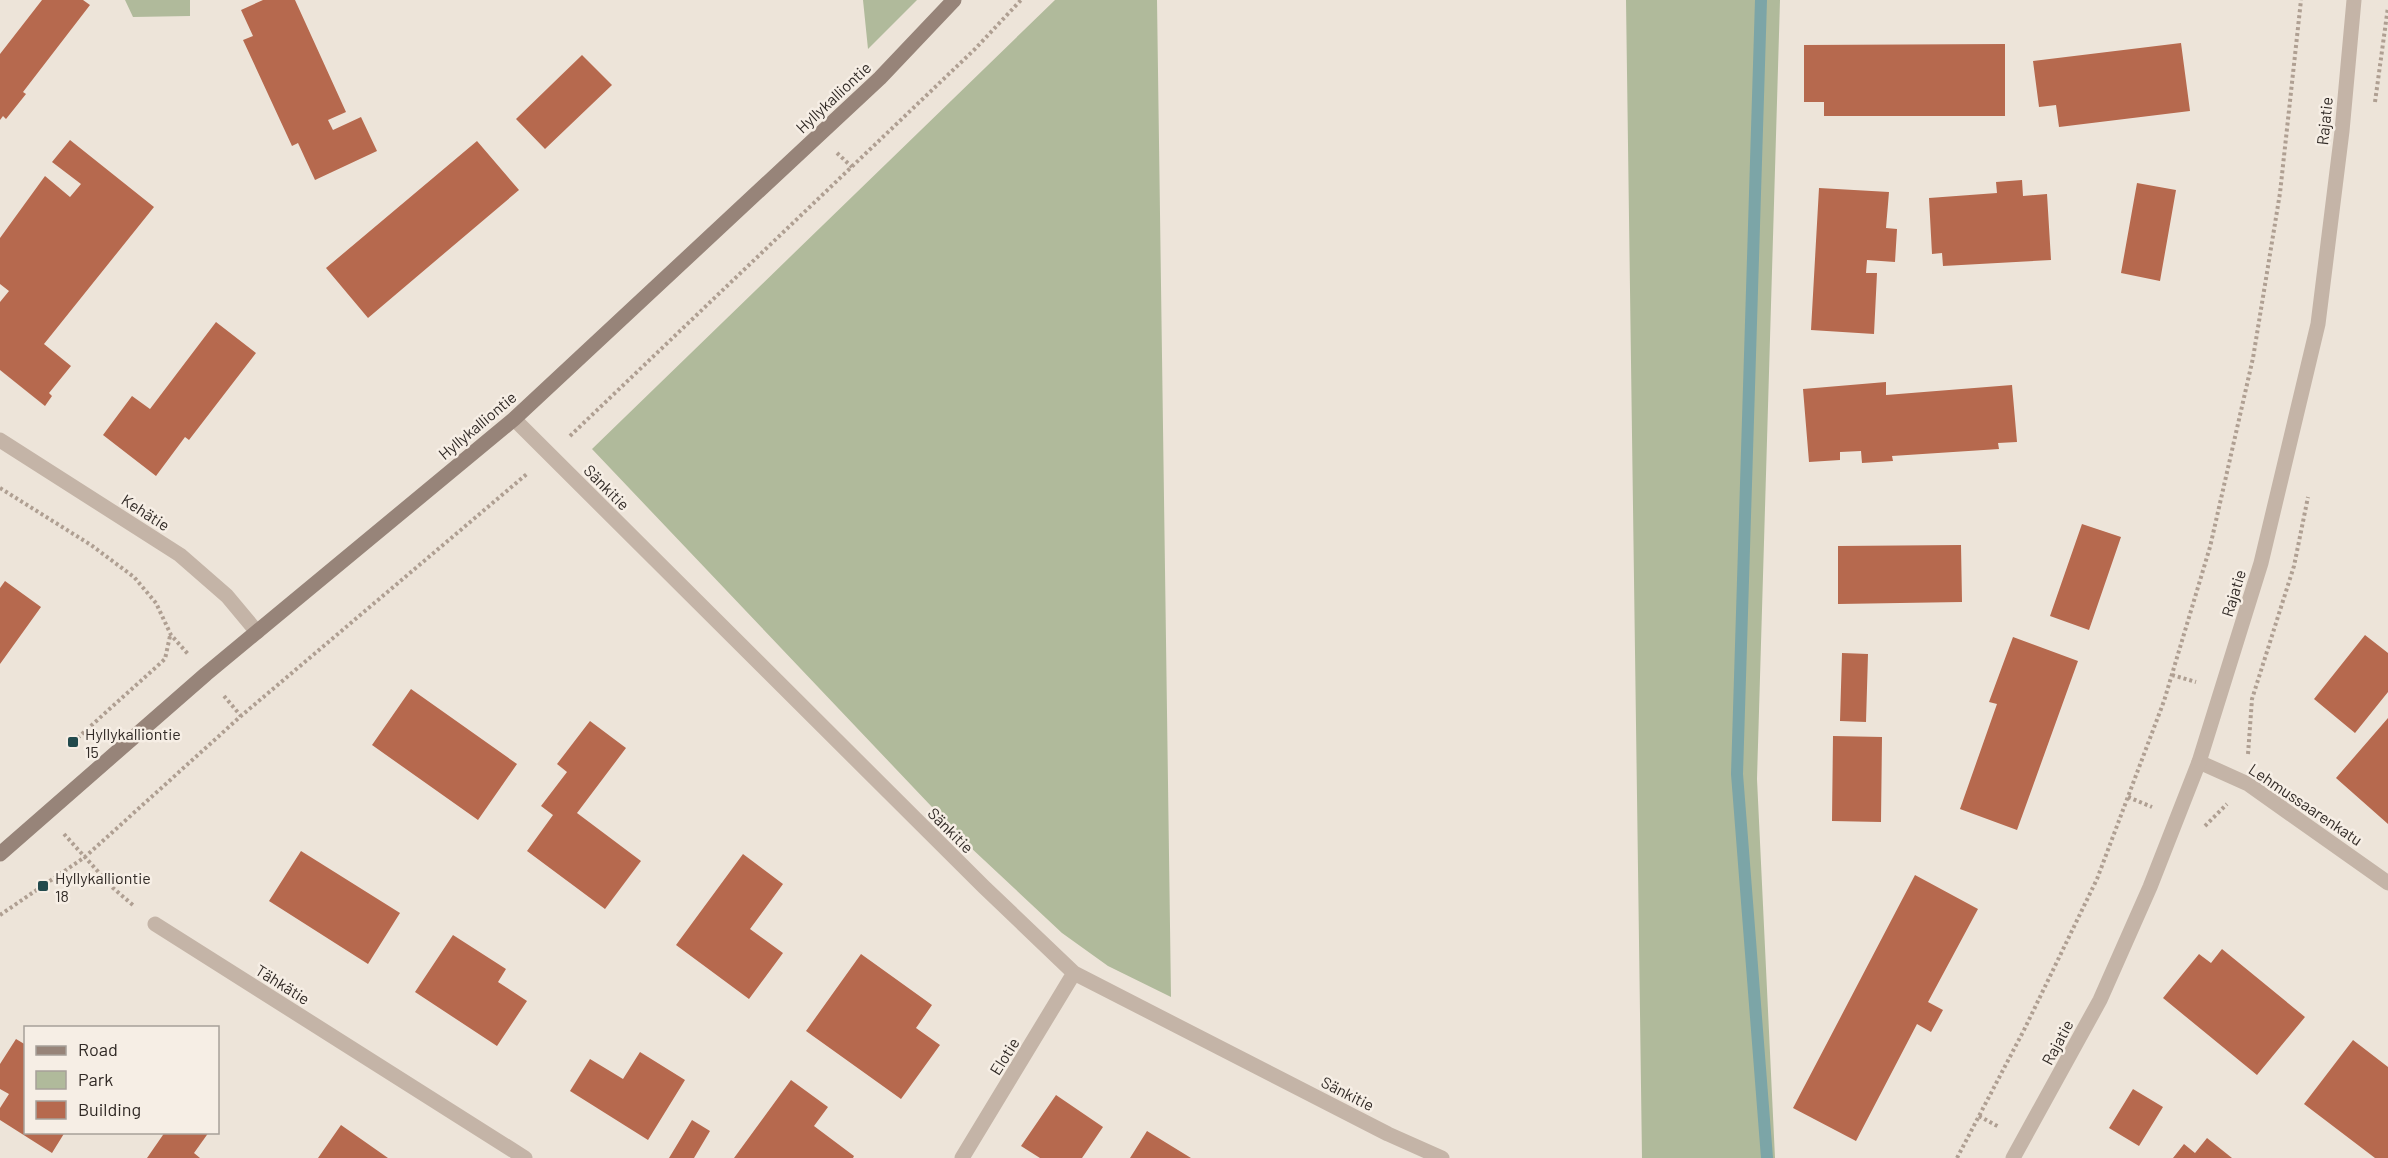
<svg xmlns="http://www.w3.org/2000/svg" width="2388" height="1158" viewBox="0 0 2388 1158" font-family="Barlow,sans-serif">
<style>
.green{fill:#b0ba9b}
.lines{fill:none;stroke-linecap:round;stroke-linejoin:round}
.stream{stroke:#7ca5a7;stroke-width:12}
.building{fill:#b6694e}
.path{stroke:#af9f92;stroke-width:4;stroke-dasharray:3 3;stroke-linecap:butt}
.minor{stroke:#c4b4a7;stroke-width:15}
.tertiary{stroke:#c4b4a7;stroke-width:15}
.secondary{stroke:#978479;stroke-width:15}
.poi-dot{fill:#224a4d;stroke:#f6eee5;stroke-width:2}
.labels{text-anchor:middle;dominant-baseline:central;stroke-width:5;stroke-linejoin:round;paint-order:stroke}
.street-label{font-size:16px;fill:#312a26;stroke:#f6eee5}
.poi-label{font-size:16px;fill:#312a26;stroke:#f6eee5;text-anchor:start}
</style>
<rect width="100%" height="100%" fill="#ede4d9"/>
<path class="green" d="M 125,0 L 190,0 L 190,16 L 133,17 Z
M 863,0 L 917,0 L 868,49 Z
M 1055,0 L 1157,0 L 1171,997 L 1108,966 L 1062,933 L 969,846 L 592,449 Z
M 1626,0 L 1780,0 L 1757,779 L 1775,1158 L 1642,1158 Z"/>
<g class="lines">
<path class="stream" d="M 1761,0 L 1737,774 L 1767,1158"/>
</g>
<path class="building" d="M 42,0 L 83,0 L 90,5 L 23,92 L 26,94 L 6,119 L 3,116 L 0,120 L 0,54 Z
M 263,0 L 295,0 L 346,112 L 328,120 L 333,130 L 361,117 L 377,151 L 315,180 L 298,143 L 292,146 L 243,40 L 253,36 L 241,10 Z
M 2181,43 L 2190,111 L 2059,127 L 2056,105 L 2039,107 L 2033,61 Z
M 2005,44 L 2005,116 L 1824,116 L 1824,102 L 1804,102 L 1804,45 Z
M 582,55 L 612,85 L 545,149 L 516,119 Z
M 70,140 L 154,207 L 44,344 L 71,366 L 49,393 L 52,396 L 45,406 L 0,370 L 0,302 L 9,291 L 0,284 L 0,238 L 45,176 L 70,197 L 81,184 L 52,162 Z
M 477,141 L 519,190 L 368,318 L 326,268 Z
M 2022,180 L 2023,196 L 2047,194 L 2051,260 L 1943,266 L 1942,253 L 1932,254 L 1929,198 L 1997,193 L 1996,182 Z
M 2137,183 L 2176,190 L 2160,281 L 2121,273 Z
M 1819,188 L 1889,192 L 1886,228 L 1897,229 L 1895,262 L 1867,260 L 1866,273 L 1877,273 L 1874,334 L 1811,330 Z
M 216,322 L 256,353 L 189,440 L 185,437 L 156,476 L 103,435 L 132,396 L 150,409 Z
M 1886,382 L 1886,395 L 2012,385 L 2017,442 L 1998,443 L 1999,449 L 1892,456 L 1893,461 L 1862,463 L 1861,451 L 1840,452 L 1840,460 L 1809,462 L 1803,389 Z
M 2082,524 L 2121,537 L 2089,630 L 2050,616 Z
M 1961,545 L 1962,602 L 1838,604 L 1838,546 Z
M 5,581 L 41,607 L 0,664 L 0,588 Z
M 2365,635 L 2388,653 L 2388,692 L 2355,733 L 2314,699 Z
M 2013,637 L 2078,661 L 2017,830 L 1960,809 L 1997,704 L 1989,702 Z
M 1842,653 L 1868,654 L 1866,722 L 1840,721 Z
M 411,689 L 517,764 L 478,820 L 372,745 Z
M 2388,718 L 2388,824 L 2336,778 Z
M 590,721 L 626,748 L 577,813 L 641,861 L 605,909 L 527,851 L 553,815 L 541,806 L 567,772 L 557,764 Z
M 1833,736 L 1882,737 L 1881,822 L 1832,821 Z
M 301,851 L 400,913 L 368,964 L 269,901 Z
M 743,854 L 783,884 L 750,929 L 783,953 L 749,999 L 676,945 Z
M 1915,875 L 1978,909 L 1928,1002 L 1943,1010 L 1931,1032 L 1917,1024 L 1856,1141 L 1793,1108 Z
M 453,935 L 506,969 L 498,982 L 527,1001 L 497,1046 L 415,992 Z
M 2222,949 L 2305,1017 L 2257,1075 L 2163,998 L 2199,954 L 2211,963 Z
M 861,954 L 932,1005 L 916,1028 L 940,1045 L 901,1099 L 806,1031 Z
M 16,1039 L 26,1045 L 26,1132 L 65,1132 L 52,1153 L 0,1120 L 0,1108 L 9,1094 L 0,1089 L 0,1064 Z
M 2353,1040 L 2388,1067 L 2388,1158 L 2375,1158 L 2304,1104 Z
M 640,1052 L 685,1080 L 648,1140 L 570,1091 L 590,1059 L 623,1079 Z
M 791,1080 L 828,1107 L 814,1126 L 854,1156 L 853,1158 L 734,1158 Z
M 2133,1089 L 2163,1107 L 2139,1146 L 2109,1128 Z
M 1056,1095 L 1103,1127 L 1082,1158 L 1040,1158 L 1021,1146 Z
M 692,1120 L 710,1131 L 694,1158 L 669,1158 Z
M 341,1125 L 388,1158 L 318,1158 Z
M 1147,1131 L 1191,1158 L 1130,1158 Z
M 165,1132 L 209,1132 L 194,1153 L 200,1158 L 147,1158 Z
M 2207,1138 L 2232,1158 L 2173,1158 L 2184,1144 L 2195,1153 Z"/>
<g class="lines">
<path class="path" d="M 2375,102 L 2388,7
M 837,153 L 852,167
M 570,436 L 975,49 L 1021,0
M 0,488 L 91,545 L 134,577 L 156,603 L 171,635 L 188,654
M 2172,675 L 2196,682
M 224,696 L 241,716
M 73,742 L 165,659 L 170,636
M 2248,754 L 2252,699 L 2294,566 L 2308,497
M 2128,797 L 2152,807
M 2205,826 L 2227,804
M 64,834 L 113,888 L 134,906
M 0,915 L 85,857 L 241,716 L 528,473
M 1979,1116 L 1999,1127
M 1957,1158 L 2024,1030 L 2097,879 L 2164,701 L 2210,547 L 2253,358 L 2280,193 L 2301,0"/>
<path class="minor" d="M 514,419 L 984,887 L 1074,973 L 1388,1134 L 1442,1158
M 0,440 L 180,555 L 227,596 L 257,632
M 2199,762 L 2248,784 L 2388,883
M 155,924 L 525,1158
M 962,1158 L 1074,973"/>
<path class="tertiary" d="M 2013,1158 L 2100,1000 L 2150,887 L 2199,762 L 2261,563 L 2318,324 L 2342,131 L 2354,0"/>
<path class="secondary" d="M 0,854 L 206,674 L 514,419 L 880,78 L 954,0"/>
</g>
<g class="poi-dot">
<rect x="67" y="736" width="12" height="12" rx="3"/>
<rect x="37" y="880" width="12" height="12" rx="3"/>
</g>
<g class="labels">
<g class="street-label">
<text transform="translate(833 97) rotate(-43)">Hyllykalliontie</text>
<text transform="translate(2324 121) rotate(-84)">Rajatie</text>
<text transform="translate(477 425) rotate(-40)">Hyllykalliontie</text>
<text transform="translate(607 487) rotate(45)">Sänkitie</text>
<text transform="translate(146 512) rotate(33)">Kehätie</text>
<text transform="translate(2233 593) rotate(-73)">Rajatie</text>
<text transform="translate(2306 804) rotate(34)">Lehmussaarenkatu</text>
<text transform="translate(951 830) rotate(45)">Sänkitie</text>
<text transform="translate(283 984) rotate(32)">Tähkätie</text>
<text transform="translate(2057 1042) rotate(-62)">Rajatie</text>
<text transform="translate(1004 1056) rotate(-58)">Elotie</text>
<text transform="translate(1348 1093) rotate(27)">Sänkitie</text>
</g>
<g class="poi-label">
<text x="85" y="733">Hyllykalliontie<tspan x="85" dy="18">15</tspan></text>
<text x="55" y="877">Hyllykalliontie<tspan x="55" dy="18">18</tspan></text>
</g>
</g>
<rect x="24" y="1026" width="195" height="108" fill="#f6eee5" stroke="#a7a099" stroke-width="1.5"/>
<rect x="36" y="1046" width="30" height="9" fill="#978479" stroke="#a7a099" stroke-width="1.5"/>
<text x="78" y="1056" font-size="18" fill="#312a26">Road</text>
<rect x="36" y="1071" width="30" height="18" fill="#b0ba9b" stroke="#a7a099" stroke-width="1.5"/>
<text x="78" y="1086" font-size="18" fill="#312a26">Park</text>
<rect x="36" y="1101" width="30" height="18" fill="#b6694e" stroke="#a7a099" stroke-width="1.5"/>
<text x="78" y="1116" font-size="18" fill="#312a26">Building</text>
</svg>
